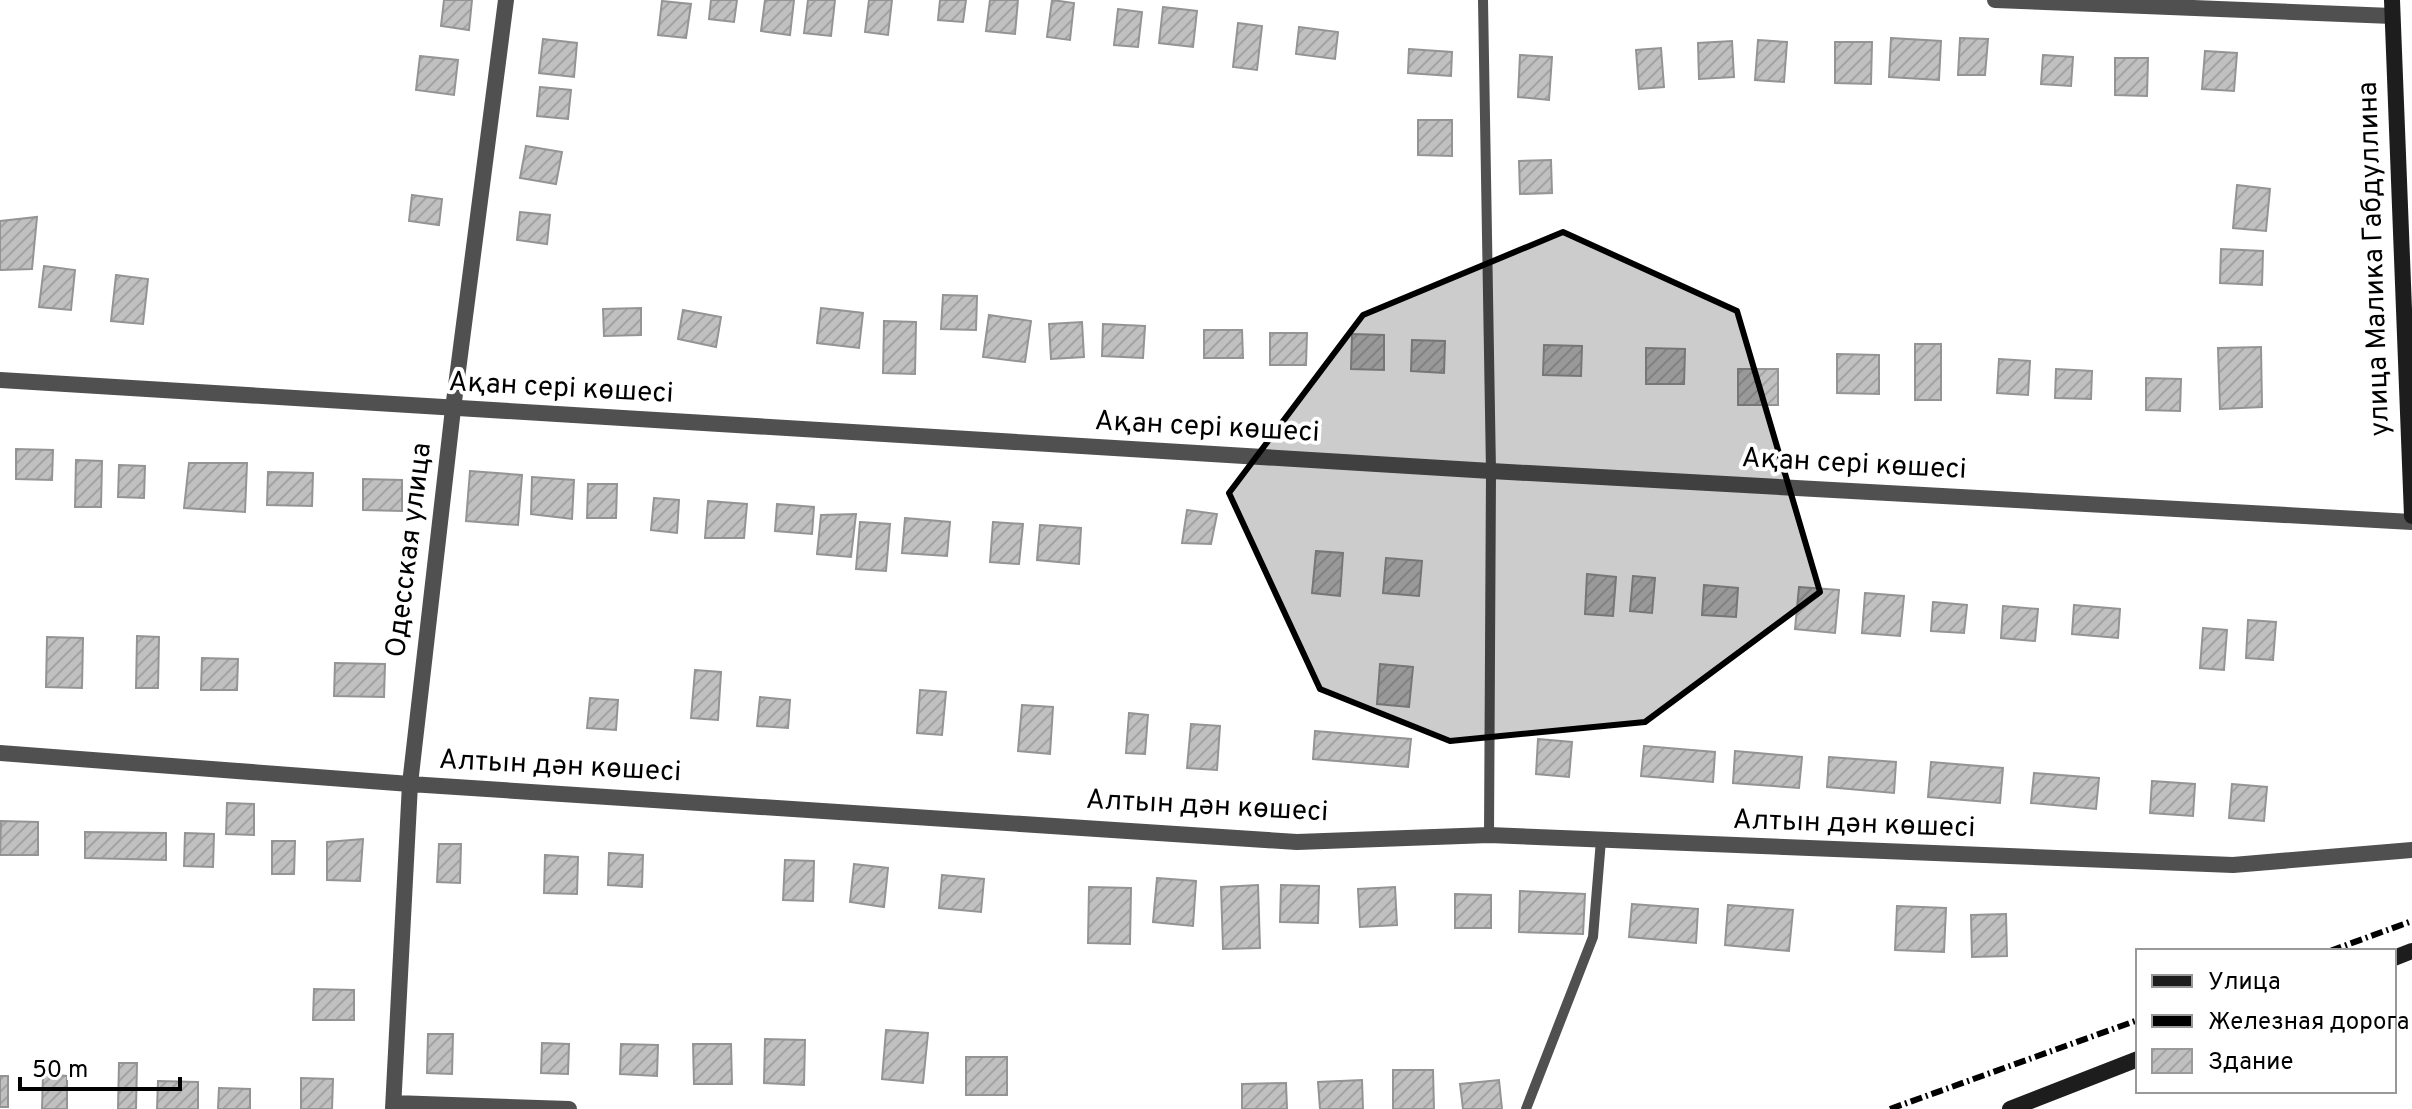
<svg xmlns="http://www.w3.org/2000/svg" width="2412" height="1109" viewBox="0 0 2412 1109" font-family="Overpass,sans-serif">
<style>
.building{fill:url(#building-hatch);stroke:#949494;stroke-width:2}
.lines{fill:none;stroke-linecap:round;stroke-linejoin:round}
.service{stroke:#505050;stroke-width:10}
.minor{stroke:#505050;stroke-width:16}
.tertiary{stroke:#505050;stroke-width:16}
.secondary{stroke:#1d1d1d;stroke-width:16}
.rail{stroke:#000;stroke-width:6;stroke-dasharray:12 4 2 4;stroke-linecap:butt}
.marked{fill:#000;fill-opacity:0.2;stroke:#000;stroke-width:6;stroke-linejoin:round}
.labels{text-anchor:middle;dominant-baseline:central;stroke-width:8;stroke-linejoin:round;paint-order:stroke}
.street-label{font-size:28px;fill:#000;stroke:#fff}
</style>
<defs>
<pattern id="building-hatch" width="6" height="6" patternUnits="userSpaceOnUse" patternTransform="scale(2)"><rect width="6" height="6" fill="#c0c0c0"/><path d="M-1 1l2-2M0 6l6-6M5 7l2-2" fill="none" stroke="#a3a3a3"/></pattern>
</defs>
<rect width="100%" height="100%" fill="#fff"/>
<path class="building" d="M 444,0 L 472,0 L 469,30 L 441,26 Z
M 711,0 L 737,0 L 734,22 L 709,19 Z
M 765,0 L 794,0 L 790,35 L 761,31 Z
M 808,0 L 835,0 L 831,36 L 804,33 Z
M 869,0 L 892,0 L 888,35 L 865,32 Z
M 940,0 L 966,0 L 963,22 L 938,20 Z
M 990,0 L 1018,0 L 1015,34 L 986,31 Z
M 1052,0 L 1074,3 L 1070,40 L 1047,37 Z
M 662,1 L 691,4 L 686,38 L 658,35 Z
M 1163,7 L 1197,11 L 1193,47 L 1159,43 Z
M 1118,9 L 1142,12 L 1138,47 L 1114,45 Z
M 1238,23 L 1262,26 L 1257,70 L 1233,67 Z
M 1299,27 L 1338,32 L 1335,59 L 1296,54 Z
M 1891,38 L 1941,41 L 1939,80 L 1889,77 Z
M 1960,38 L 1988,39 L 1985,75 L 1958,75 Z
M 543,39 L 577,43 L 574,77 L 539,73 Z
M 1758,40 L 1787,42 L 1784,82 L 1755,80 Z
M 1732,41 L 1734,77 L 1699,79 L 1698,43 Z
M 1835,42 L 1872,42 L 1871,84 L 1835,83 Z
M 1661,48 L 1664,87 L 1639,89 L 1636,50 Z
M 1409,49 L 1452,52 L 1451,76 L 1408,73 Z
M 2205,51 L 2237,53 L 2234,91 L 2202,89 Z
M 1520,55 L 1552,57 L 1549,100 L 1518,97 Z
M 2043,55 L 2073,57 L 2071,86 L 2041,84 Z
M 420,56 L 458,60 L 454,95 L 416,90 Z
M 2115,58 L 2148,58 L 2147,96 L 2115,95 Z
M 540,87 L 571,90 L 568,119 L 537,116 Z
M 1418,120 L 1452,120 L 1452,156 L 1418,155 Z
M 526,146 L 562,152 L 556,184 L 520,178 Z
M 1551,160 L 1552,193 L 1520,194 L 1519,161 Z
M 2237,185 L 2270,189 L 2266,231 L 2233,228 Z
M 412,195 L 442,199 L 439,225 L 409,221 Z
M 520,212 L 550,215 L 547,244 L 517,240 Z
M 37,217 L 32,269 L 0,270 L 0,221 Z
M 2221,249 L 2263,251 L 2262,285 L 2220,283 Z
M 44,266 L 75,270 L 71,310 L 39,307 Z
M 116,275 L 148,279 L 143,324 L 111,321 Z
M 943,295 L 977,296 L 976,330 L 941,329 Z
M 641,308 L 641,335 L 604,336 L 603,309 Z
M 821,308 L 863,313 L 859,348 L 817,343 Z
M 683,310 L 721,317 L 716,347 L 678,339 Z
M 989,315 L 1031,321 L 1025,362 L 983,357 Z
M 884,321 L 916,322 L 915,374 L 883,373 Z
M 1082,322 L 1084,357 L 1051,359 L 1049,324 Z
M 1103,324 L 1145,326 L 1143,358 L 1102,356 Z
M 1204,330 L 1242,330 L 1243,358 L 1204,358 Z
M 1270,333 L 1307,333 L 1306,365 L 1270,365 Z
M 1352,334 L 1384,335 L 1384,370 L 1351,369 Z
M 1412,340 L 1445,341 L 1444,373 L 1411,371 Z
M 1915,344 L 1941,344 L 1941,400 L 1915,400 Z
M 1544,345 L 1582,346 L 1581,376 L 1543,375 Z
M 2261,347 L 2262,407 L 2220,409 L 2218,348 Z
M 1646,348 L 1685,349 L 1684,384 L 1646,384 Z
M 1837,354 L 1879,355 L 1879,394 L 1837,393 Z
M 1999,359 L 2030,361 L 2028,395 L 1997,393 Z
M 1738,369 L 1778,369 L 1778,405 L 1738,405 Z
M 2056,369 L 2092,371 L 2091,399 L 2055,398 Z
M 2146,378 L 2181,379 L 2180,411 L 2146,410 Z
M 16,449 L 53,450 L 52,480 L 16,479 Z
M 76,460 L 102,461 L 101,507 L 75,507 Z
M 189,463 L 247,463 L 245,512 L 184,508 Z
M 119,465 L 145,466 L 144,498 L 118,497 Z
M 470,471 L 522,475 L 518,525 L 466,521 Z
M 268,472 L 313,473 L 312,506 L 267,505 Z
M 532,477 L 574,480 L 572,519 L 531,514 Z
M 363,479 L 402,480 L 402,511 L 363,510 Z
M 588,484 L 617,484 L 616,518 L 587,518 Z
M 654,498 L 679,500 L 677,533 L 651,530 Z
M 708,501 L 747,504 L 744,538 L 705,538 Z
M 777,504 L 814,507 L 812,534 L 775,531 Z
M 1187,510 L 1217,514 L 1211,544 L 1182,543 Z
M 856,514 L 851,557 L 817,554 L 821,515 Z
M 905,518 L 950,522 L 947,556 L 902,553 Z
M 860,522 L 890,524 L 886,571 L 856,569 Z
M 993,522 L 1023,524 L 1019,564 L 990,562 Z
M 1040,525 L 1081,528 L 1079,564 L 1037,560 Z
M 1316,551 L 1343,553 L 1340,596 L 1312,593 Z
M 1386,558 L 1422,561 L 1419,596 L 1383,593 Z
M 1587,574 L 1616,577 L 1613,616 L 1585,614 Z
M 1633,576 L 1655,578 L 1652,613 L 1630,611 Z
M 1704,585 L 1738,588 L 1736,617 L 1702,615 Z
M 1799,587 L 1839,590 L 1835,633 L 1795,629 Z
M 1865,593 L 1904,596 L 1900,636 L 1862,633 Z
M 1933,602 L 1967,605 L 1964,633 L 1931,631 Z
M 2074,605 L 2120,609 L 2118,638 L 2072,634 Z
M 2003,606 L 2038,609 L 2035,641 L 2001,638 Z
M 2248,620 L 2276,622 L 2273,660 L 2246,658 Z
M 2203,628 L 2227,630 L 2224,670 L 2200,668 Z
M 137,636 L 159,637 L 158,688 L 136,688 Z
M 47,637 L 83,638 L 82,688 L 46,687 Z
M 202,658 L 238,659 L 237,690 L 201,690 Z
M 335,663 L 385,664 L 384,697 L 334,696 Z
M 1380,664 L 1413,667 L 1409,707 L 1377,704 Z
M 695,670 L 721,672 L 718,720 L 691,718 Z
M 920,690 L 946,692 L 942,735 L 917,733 Z
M 760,697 L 790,700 L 788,728 L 757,726 Z
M 590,698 L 618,700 L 616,730 L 587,728 Z
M 1022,705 L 1053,707 L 1050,754 L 1018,751 Z
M 1129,713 L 1148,715 L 1145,754 L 1126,753 Z
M 1191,724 L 1220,726 L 1217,770 L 1187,768 Z
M 1315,731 L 1411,739 L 1408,767 L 1313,759 Z
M 1538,739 L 1572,742 L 1569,777 L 1536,774 Z
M 1644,746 L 1715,752 L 1713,782 L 1641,776 Z
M 1735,751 L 1802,757 L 1799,788 L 1733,783 Z
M 1829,757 L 1896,762 L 1894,793 L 1827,787 Z
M 1931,762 L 2003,768 L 2000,803 L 1928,797 Z
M 2034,773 L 2099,778 L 2096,809 L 2031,803 Z
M 2152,781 L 2195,784 L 2193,816 L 2150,813 Z
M 2232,784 L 2267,787 L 2264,821 L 2229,818 Z
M 227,803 L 254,804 L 254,835 L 226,834 Z
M 1,821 L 38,822 L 38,855 L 0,855 Z
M 85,832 L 166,833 L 166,860 L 85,858 Z
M 185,833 L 214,834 L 213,867 L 184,866 Z
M 363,839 L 360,881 L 327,880 L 327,842 Z
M 272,841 L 295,841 L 294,874 L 272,874 Z
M 439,844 L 461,844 L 460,883 L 437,882 Z
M 609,853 L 643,855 L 642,887 L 608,885 Z
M 545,855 L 578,857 L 577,894 L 544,893 Z
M 785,860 L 814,861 L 813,901 L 783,900 Z
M 854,864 L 888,868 L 884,907 L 850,902 Z
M 942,875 L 984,879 L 981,912 L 939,908 Z
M 1157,878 L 1196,881 L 1193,926 L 1153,922 Z
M 1258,885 L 1260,948 L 1223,949 L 1221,887 Z
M 1281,885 L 1319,886 L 1318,923 L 1280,922 Z
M 1089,887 L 1131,888 L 1130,944 L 1088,943 Z
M 1395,887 L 1397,925 L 1360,927 L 1358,889 Z
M 1520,891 L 1585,894 L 1583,934 L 1519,932 Z
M 1455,894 L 1491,895 L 1491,928 L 1455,928 Z
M 1632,904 L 1698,909 L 1696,943 L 1629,937 Z
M 1728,905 L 1793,910 L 1789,951 L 1725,945 Z
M 1897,906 L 1946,908 L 1944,952 L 1895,950 Z
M 2006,914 L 2007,956 L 1972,957 L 1971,915 Z
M 314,989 L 354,990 L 354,1020 L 313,1020 Z
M 886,1030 L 928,1033 L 923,1083 L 882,1079 Z
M 428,1034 L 453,1034 L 452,1074 L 427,1073 Z
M 765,1039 L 805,1040 L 804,1085 L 764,1083 Z
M 542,1043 L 569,1044 L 568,1074 L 541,1073 Z
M 621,1044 L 658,1045 L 657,1076 L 620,1074 Z
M 693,1044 L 731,1044 L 732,1084 L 694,1084 Z
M 966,1057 L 1007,1057 L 1007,1095 L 966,1095 Z
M 119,1063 L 137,1063 L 136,1109 L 118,1109 Z
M 1393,1070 L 1433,1070 L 1434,1109 L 1393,1109 Z
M 43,1074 L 67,1076 L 67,1109 L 42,1109 Z
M 0,1076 L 8,1076 L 8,1107 L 0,1107 Z
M 301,1078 L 333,1079 L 332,1109 L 301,1109 Z
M 1362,1080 L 1363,1109 L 1320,1109 L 1318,1082 Z
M 1499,1080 L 1502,1109 L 1463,1109 L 1460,1084 Z
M 158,1081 L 198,1082 L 198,1109 L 157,1109 Z
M 1286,1083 L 1287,1109 L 1242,1109 L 1242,1084 Z
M 219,1088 L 250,1089 L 250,1109 L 218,1109 Z"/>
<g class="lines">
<path class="service" d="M 1483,0 L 1491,471 L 1489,835
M 1526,1109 L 1593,937 L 1601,840"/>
<path class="minor" d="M 1995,0 L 2392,16
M 0,753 L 410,784 L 1297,842 L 1489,835 L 2233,865 L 2412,850
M 394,1103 L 569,1109
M 393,1109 L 410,784 L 453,409 L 506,0"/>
<path class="tertiary" d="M 0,380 L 1491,471 L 2412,522"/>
<path class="secondary" d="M 2392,0 L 2412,516
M 2394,958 L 2412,951
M 2010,1109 L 2138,1059"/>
<path class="rail" d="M 2330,951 L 2412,921
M 1890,1109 L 2138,1020"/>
</g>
<path class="marked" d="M 1563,232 L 1737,311 L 1820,592 L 1645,722 L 1450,741 L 1320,689 L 1229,493 L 1363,315 Z"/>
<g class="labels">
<g class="street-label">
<text transform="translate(2375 259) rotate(-92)">улица Малика Габдуллина</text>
<text transform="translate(561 389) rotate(3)">Ақан сері көшесі</text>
<text transform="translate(1207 428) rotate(3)">Ақан сері көшесі</text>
<text transform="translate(1854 465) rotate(3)">Ақан сері көшесі</text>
<text transform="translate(410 550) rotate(-83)">Одесская улица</text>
<text transform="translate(560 767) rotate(3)">Алтын дән көшесі</text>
<text transform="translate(1207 807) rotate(3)">Алтын дән көшесі</text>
<text transform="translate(1854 825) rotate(2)">Алтын дән көшесі</text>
</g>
</g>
<rect x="2136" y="949" width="260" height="144" fill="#ffffff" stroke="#999999" stroke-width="2"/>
<rect x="2152" y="975" width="40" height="12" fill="#1d1d1d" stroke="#999999" stroke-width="2"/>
<text x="2208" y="989" font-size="24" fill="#000000">Улица</text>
<rect x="2152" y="1015" width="40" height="12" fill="#000000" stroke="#999999" stroke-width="2"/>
<text x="2208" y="1029" font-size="24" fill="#000000">Железная дорога</text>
<rect x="2152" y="1049" width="40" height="24" fill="url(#building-hatch)" stroke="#999999" stroke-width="2"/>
<text x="2208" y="1069" font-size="24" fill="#000000">Здание</text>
<path d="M20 1077v12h160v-12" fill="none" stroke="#000000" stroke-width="4"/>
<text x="32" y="1077" font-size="24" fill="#000000" stroke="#ffffff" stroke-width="6" paint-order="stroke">50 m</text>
</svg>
